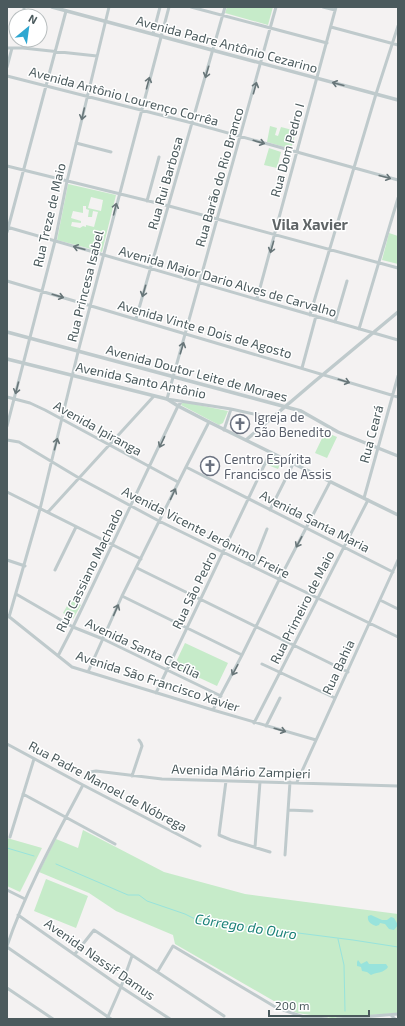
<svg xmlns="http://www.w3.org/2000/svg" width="405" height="1026" viewBox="0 0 405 1026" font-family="'Exo 2',sans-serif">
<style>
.green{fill:#c6ebc9;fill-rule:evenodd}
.water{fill:#98e3dc}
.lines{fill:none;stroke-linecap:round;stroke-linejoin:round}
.stream{stroke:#98e3dc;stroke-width:1}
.minor{stroke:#bfcacc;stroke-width:3}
.tertiary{stroke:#bfcacc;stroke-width:3.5}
.oneway{stroke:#687679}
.labels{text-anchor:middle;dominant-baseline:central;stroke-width:3;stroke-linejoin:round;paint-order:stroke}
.street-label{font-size:13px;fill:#4b5a5d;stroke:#fff}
.worship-label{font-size:13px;fill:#5b616d;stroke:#fff;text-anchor:start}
.water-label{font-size:14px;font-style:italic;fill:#1b8278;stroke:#fff}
.quarter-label{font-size:15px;font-weight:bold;fill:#5f6466;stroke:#fff}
</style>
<rect width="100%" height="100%" fill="#f4f2f2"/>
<path class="green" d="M 227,7 L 273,7 L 268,25 L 225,13 Z
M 270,126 L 277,128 L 275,135 L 278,136 L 281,127 L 296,131 L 291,149 L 267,142 Z
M 269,148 L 281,152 L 277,168 L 264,165 Z
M 68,184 L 116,195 L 102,252 L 57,240 ZM 91,197 L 103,200 L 101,211 L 88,208 ZM 83,206 L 86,206 L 86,209 L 89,210 L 88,217 L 92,217 L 93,211 L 98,212 L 94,227 L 86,225 L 86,227 L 83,226 L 80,228 L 71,226 L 72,222 L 81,223 L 81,221 L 71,218 L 73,211 L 83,213 Z
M 389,233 L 398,236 L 398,264 L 382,260 Z
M 183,402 L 228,411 L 223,423 L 219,425 L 181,405 Z
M 325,432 L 337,437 L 327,458 L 315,453 Z
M 271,455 L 282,461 L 278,469 L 265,464 Z
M 71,599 L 81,605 L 73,619 L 63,613 Z
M 185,643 L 228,663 L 217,686 L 174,666 Z
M 83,830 L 164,872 L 245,894 L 398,914 L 398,1013 L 332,1018 L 297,1013 L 279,1004 L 175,944 L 173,935 L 116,911 L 89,893 L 39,872 L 56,839 L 78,848 Z
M 7,838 L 42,848 L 20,892 L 7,886 Z
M 46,879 L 88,896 L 76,928 L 34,911 Z"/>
<path class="water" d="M 371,915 L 382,920 L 387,920 L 391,917 L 394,918 L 398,925 L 394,930 L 389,929 L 385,924 L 380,923 L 379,925 L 376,926 C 371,924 367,922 368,916 Z
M 358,960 L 361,964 L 367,961 L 369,964 L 386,964 L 388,967 C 384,973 377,972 371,975 L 367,972 L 362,971 L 361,967 L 357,966 L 357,962 Z"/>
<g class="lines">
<path class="stream" d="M 7,848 L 34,856
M 56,864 L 128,895 L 139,895 L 147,901 L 185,914 L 199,921 L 213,924 L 259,928 L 353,940 L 398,947
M 338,939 L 344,965 L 345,1011"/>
<path class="minor" d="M 191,7 L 327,43
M 323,7 L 335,10
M 24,16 L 24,7
M 331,27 L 398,45
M 153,34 L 160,7
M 7,48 L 23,48 L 97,56
M 23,48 L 23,40
M 7,67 L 12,48
M 7,76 L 192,123 L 398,180
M 76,143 L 111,152
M 7,166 L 169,206 L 398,268
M 147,201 L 159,157
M 7,227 L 398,340
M 7,232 L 66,11
M 7,281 L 398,397
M 257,299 L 336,7
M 310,315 L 376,94 L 398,26
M 136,319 L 225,7
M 335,322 L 347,281
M 359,329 L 398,198
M 302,368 L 316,316
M 7,397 L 30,403 L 45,410 L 178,482
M 272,418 L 231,409 L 167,399 L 276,7
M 7,426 L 55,241 L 67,181 L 109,7
M 224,430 L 231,409
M 7,440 L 19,442 L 79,478 L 159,521 L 398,637
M 186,467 L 393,572
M 7,492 L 141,559
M 364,498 L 398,376
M 270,510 L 293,464
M 48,512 L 154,396
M 7,560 L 25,566
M 248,564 L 256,557
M 253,566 L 256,557 L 267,529
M 137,568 L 348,672
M 55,570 L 76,527
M 16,594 L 73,627 L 103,639 L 221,696
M 122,596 L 242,655
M 380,600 L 398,609
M 7,615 L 72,667 L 213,710 L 316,740
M 9,617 L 40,509 L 78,352 L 169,7
M 58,656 L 73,627 L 178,406 L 182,401
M 262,664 L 335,698
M 88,672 L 122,596 L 186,467 L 209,422
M 156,693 L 270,453
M 213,710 L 242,655 L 279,580 L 330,482
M 254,723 L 368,500
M 266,726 L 280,698
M 7,744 L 83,785 L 200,846
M 132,776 L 142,746 L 141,743 L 139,740
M 86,777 L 90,772 L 96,771 L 162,779 L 398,786
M 226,781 L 219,835 L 231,840 L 270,852
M 297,782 L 398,560
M 23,794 L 115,844
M 288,810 L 312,811
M 10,837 L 34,759
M 255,847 L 260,782
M 285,855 L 290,782
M 7,890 L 25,899
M 18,915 L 121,987 L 170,1019
M 7,946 C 26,890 55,838 83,785
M 7,947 L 111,1019
M 75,954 L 94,930 L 224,1016
M 158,971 L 173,946 L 277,1008 L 304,1017 L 327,1019
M 7,988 L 53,1019
M 391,1015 L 395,1019
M 107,1019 L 121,987 L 132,956
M 337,1019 L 398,1014"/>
<path class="tertiary" d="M 52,7 L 398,100
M 7,332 L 301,411 L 338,432 L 398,456
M 7,359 L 167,399 L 178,406 L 209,422 L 398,515
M 246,440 L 314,382 L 398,312"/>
</g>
<defs><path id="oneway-shaft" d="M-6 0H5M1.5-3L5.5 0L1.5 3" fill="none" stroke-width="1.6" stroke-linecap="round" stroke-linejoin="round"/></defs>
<g class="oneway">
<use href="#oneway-shaft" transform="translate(207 72) rotate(106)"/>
<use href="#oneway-shaft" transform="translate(148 83) rotate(-75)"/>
<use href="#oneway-shaft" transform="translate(338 84) rotate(-165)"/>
<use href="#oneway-shaft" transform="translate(255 88) rotate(-74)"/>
<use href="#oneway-shaft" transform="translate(83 114) rotate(103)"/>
<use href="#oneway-shaft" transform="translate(259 142) rotate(16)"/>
<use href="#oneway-shaft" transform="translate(385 177) rotate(15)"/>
<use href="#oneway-shaft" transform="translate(115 209) rotate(-76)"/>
<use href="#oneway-shaft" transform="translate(272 247) rotate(106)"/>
<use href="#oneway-shaft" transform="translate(79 248) rotate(-165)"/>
<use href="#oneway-shaft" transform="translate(144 291) rotate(106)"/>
<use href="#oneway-shaft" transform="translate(58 296) rotate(16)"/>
<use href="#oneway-shaft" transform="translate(182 348) rotate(-73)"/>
<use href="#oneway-shaft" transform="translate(344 381) rotate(17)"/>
<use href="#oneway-shaft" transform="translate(17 388) rotate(104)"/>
<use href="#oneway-shaft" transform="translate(162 442) rotate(115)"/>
<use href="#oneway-shaft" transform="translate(56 444) rotate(-75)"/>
<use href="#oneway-shaft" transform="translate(173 494) rotate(-65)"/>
<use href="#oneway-shaft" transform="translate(299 542) rotate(118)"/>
<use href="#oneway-shaft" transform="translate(116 610) rotate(-66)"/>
<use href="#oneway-shaft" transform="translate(235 670) rotate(118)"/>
<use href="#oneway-shaft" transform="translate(280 730) rotate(16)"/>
</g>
<defs>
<g id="church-ring" transform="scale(1)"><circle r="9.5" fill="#fff" stroke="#6b7280" stroke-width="1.5"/><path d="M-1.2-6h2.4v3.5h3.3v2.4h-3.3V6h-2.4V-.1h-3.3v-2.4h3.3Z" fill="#6b7280"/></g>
</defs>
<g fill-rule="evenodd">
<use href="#church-ring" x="240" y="424"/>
<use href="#church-ring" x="210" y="466"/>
</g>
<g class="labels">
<g class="street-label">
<text transform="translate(227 44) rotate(15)">Avenida Padre Antônio Cezarino</text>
<text transform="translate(124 96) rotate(15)">Avenida Antônio Lourenço Corrêa</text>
<text transform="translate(287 150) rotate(-75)">Rua Dom Pedro I</text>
<text transform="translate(219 177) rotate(-74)">Rua Barão do Rio Branco</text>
<text transform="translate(165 183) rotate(-74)">Rua Rui Barbosa</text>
<text transform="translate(49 215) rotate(-77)">Rua Treze de Maio</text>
<text transform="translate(228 281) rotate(16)">Avenida Major Dario Alves de Carvalho</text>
<text transform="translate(85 286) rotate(-76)">Rua Princesa Isabel</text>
<text transform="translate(205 329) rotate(16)">Avenida Vinte e Dois de Agosto</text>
<text transform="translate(197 373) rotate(15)">Avenida Doutor Leite de Moraes</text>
<text transform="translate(141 380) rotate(12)">Avenida Santo Antônio</text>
<text transform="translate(98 428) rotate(29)">Avenida Ipiranga</text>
<text transform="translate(371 434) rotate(-75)">Rua Ceará</text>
<text transform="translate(315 521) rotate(27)">Avenida Santa Maria</text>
<text transform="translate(206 532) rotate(27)">Avenida Vicente Jerônimo Freire</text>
<text transform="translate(89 570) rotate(-64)">Rua Cassiano Machado</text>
<text transform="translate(194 590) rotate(-64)">Rua São Pedro</text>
<text transform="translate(302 607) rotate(-63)">Rua Primeiro de Maio</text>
<text transform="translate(143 648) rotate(25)">Avenida Santa Cecília</text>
<text transform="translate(338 667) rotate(-65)">Rua Bahia</text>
<text transform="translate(158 681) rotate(18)">Avenida São Francisco Xavier</text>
<text transform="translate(241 771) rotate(2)">Avenida Mário Zampieri</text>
<text transform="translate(108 786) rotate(28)">Rua Padre Manoel de Nóbrega</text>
<text transform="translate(100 959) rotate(35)">Avenida Nassif Damus</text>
</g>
<g class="worship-label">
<text x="254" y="417">Igreja de<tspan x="254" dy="15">São Benedito</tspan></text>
<text x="224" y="459">Centro Espírita<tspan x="224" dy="15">Francisco de Assis</tspan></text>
</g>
<g class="water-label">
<text transform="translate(246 926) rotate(9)">Córrego do Ouro</text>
</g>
<g class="quarter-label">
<text x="310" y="224">Vila Xavier</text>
</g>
</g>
<rect width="405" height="1026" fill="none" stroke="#4b5a5d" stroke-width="16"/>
<g transform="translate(28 28) rotate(29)"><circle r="19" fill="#ffffff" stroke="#b7bdbe"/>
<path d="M0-3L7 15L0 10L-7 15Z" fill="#2fa7d1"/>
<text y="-6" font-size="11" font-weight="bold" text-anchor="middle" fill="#4b5a5d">N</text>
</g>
<path d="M269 1010v6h100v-6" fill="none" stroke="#4b5a5d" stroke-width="2"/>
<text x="275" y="1010" font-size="12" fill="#4b5a5d" stroke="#ffffff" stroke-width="3" paint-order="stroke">200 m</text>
</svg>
